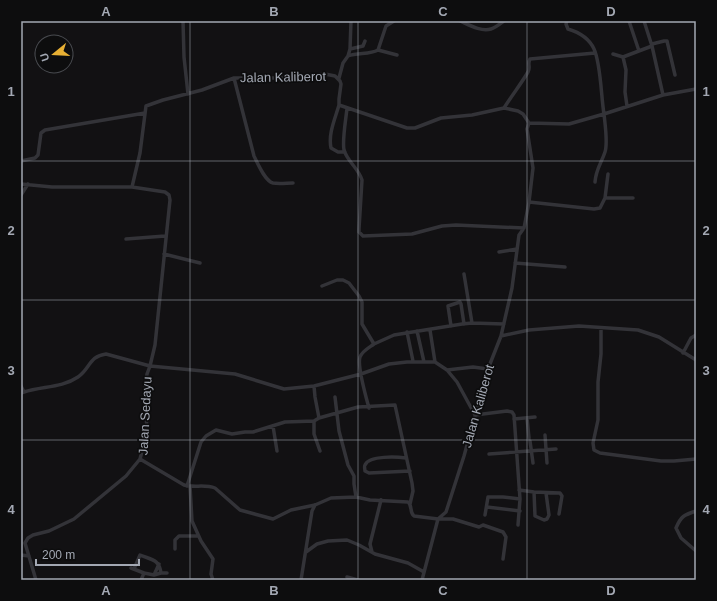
<svg xmlns="http://www.w3.org/2000/svg" width="717" height="601" viewBox="0 0 717 601" font-family="Arial,sans-serif">
<style>
.lines{fill:none;stroke-linecap:round;stroke-linejoin:round}
.minor{stroke:#333338;stroke-width:3.5}
.grid{fill:none;stroke:#a3a8b3;stroke-width:1;stroke-opacity:0.55}
.labels{text-anchor:middle;dominant-baseline:central;stroke-width:3.5;stroke-linejoin:round;paint-order:stroke}
.street-label{font-size:13px;fill:#a3a8b3;stroke:#0d0d0e}
.neatline{fill:none;stroke:#a3a8b3;stroke-width:1.5}
.grid-label{font-size:13px;text-anchor:middle;font-weight:bold;fill:#a3a8b3}
</style>
<rect width="100%" height="100%" fill="#121113"/>
<g class="lines">
<path class="minor" d="M 183,21 L 184,57 L 188,94
M 460,21 C 469,25 481,32 491,29 C 495,28 500,24 504,21
M 629,21 L 639,51
M 644,21 L 652,46 L 663,95
M 652,44 L 664,41 L 667,41 L 675,75
M 350,49 L 363,46 L 365,41
M 378,50 L 397,55
M 613,54 L 623,57 L 626,70 L 625,92 L 627,106
M 348,56 C 358,52 369,55 378,50 L 386,26 L 394,21
M 623,57 L 652,46
M 234,78 L 254,156 C 258,164 265,181 273,183 C 279,184 287,183 293,183
M 339,78 L 343,63 L 348,56 L 350,49 L 351,21
M 339,105 C 335,119 328,134 331,148 L 338,152 L 345,152
M 347,108 C 346,119 342,140 344,150 C 347,161 359,169 362,180 L 359,229 L 359,232 L 363,236 L 412,234 L 442,226 L 456,225 L 524,228
M 504,108 C 512,95 521,84 528,72 C 531,67 527,64 530,59 L 595,53
M 529,123 L 569,124 L 604,114 C 601,97 601,64 594,49 C 589,38 578,32 568,29 L 566,24 L 567,21
M 21,161 L 35,158 L 38,155 L 41,133 L 45,130 L 145,113
M 595,182 C 596,169 601,164 605,152 C 608,143 605,124 604,114 L 663,95 L 696,89
M 21,184 L 52,187 L 132,187 L 165,192 L 169,195 L 170,200 L 155,345 L 150,366 L 147,374 L 145,389 L 147,432 L 140,459 L 126,476 L 74,519 L 49,531 L 33,535 L 28,538 L 25,543 L 36,580
M 132,187 L 140,153 L 146,106 L 163,100 L 202,90 L 234,78 L 278,78 L 325,74 L 335,76 L 340,81 L 341,84 L 339,99 L 339,105 L 407,128 L 415,128 L 441,118 L 472,115 L 504,108 L 518,111 L 523,114 L 529,123 L 527,129 L 533,168 L 529,202 L 524,228 L 519,235 L 512,288 L 501,336 L 488,369 L 464,456 L 446,512 L 438,519 L 422,580
M 21,195 L 28,184
M 605,198 L 608,174
M 529,202 L 594,209 L 600,208 L 605,198 L 633,198
M 126,239 L 165,236
M 499,252 L 517,249
M 164,254 L 200,263
M 515,263 L 565,267
M 464,274 L 472,323
M 322,286 L 337,280 L 343,280 L 349,283 L 359,296 L 362,302 L 362,324 L 374,344 L 394,335 L 462,324 L 472,323 L 504,324
M 451,326 L 448,306 L 460,302 L 461,304 L 464,324
M 601,328 L 601,354 L 598,382 L 598,420 L 593,443 L 594,450 L 600,453 L 661,461 L 674,461 L 696,459
M 430,330 L 435,362
M 417,331 L 424,362
M 407,332 L 413,361
M 501,336 L 529,330 L 579,326 L 638,330 L 659,337 L 696,360
M 683,353 L 691,338 L 696,335
M 447,370 L 473,367 L 488,369
M 21,386 L 24,392 L 21,393
M 314,386 L 315,397 L 319,418 L 358,407 L 395,405 L 412,483 L 413,491 L 410,504
M 24,392 C 42,386 62,388 78,377 C 90,369 89,356 106,354 L 150,366 L 235,374 L 284,389 L 314,386 L 361,374 L 389,364 L 407,362 L 435,362 L 447,370 L 457,382 L 475,415 L 507,411 L 512,412 L 514,415 L 520,499 L 518,525
M 335,397 L 339,431 L 348,465 L 354,476 L 354,484 L 356,497
M 369,408 C 366,397 357,366 360,357 C 362,351 370,347 374,344
M 527,418 L 529,438
M 514,419 L 535,417
M 314,421 L 314,434 L 320,451
M 273,426 L 277,451
M 545,435 L 547,463
M 530,441 L 533,463
M 489,454 L 556,449
M 406,458 C 398,457 369,455 365,465 C 364,466 365,470 365,471 L 369,473 L 410,471
M 140,459 L 184,485 C 194,488 205,484 215,488 L 240,510 L 273,519 L 291,510 L 315,505 L 331,498 L 356,497 L 370,500 L 408,502 C 413,506 409,512 414,516 L 438,519 L 453,519 L 479,527 L 483,525 L 503,532 L 506,537 L 503,559
M 187,486 L 201,442 L 206,436 L 216,430 L 232,434 L 245,432 L 253,432 L 285,422 L 314,421 L 319,418
M 190,486 L 192,521 L 201,541 L 213,559 L 211,574 L 213,580
M 519,490 L 534,492 L 560,493 L 562,496 L 559,514
M 534,492 L 535,516 L 544,520 L 547,519 L 549,515 L 546,493
M 487,507 L 520,511
M 696,511 C 684,515 681,516 676,528 L 681,538 L 696,551
M 485,515 L 488,497 L 503,497 L 520,499
M 175,549 L 175,540 L 179,536 L 198,536
M 306,552 L 317,544 L 328,541 L 347,540 L 359,545 L 375,554 L 408,563 L 424,572
M 372,552 L 370,544 L 381,500
M 21,555 L 29,556
M 131,568 L 144,573 L 141,580
M 134,569 L 140,555 C 152,560 159,559 161,573 L 167,573
M 144,573 L 154,575 L 161,573
M 154,575 L 159,564
M 347,577 L 358,580
M 301,580 L 312,511 L 315,505"/>
</g>
<path class="grid" d="M 190,21 L 190,580M 358,21 L 358,580M 527,21 L 527,580M 21,161 L 696,161M 21,300 L 696,300M 21,440 L 696,440"/>
<g class="labels">
<g class="street-label">
<text transform="translate(283 77) rotate(-1)">Jalan Kaliberot</text>
<text transform="translate(478 406) rotate(-74)">Jalan Kaliberot</text>
<text transform="translate(145 416) rotate(-87)">Jalan Sedayu</text>
</g>
</g>
<rect width="717" height="601" fill="none" stroke="#0d0d0e" stroke-width="44"/>
<g transform="translate(54 54) rotate(252)"><circle r="19" fill="#0d0d0e" stroke="#494b50"/>
<path d="M0-3L7 15L0 10L-7 15Z" fill="#e8b034"/>
<text y="-6" font-size="11" font-weight="bold" text-anchor="middle" fill="#a3a8b3">U</text>
</g>
<path d="M36 559v6h103v-6" fill="none" stroke="#a3a8b3" stroke-width="2"/>
<text x="42" y="559" font-size="12" fill="#a3a8b3" stroke="#0d0d0e" stroke-width="3" paint-order="stroke">200 m</text>
<rect x="22" y="22" width="673" height="557" class="neatline"/>
<g class="grid-label">
<text x="106" y="16">A</text>
<text x="274" y="16">B</text>
<text x="443" y="16">C</text>
<text x="611" y="16">D</text>
<text x="11" y="96">1</text>
<text x="706" y="96">1</text>
<text x="11" y="235">2</text>
<text x="706" y="235">2</text>
<text x="11" y="375">3</text>
<text x="706" y="375">3</text>
<text x="11" y="514">4</text>
<text x="706" y="514">4</text>
<text x="106" y="595">A</text>
<text x="274" y="595">B</text>
<text x="443" y="595">C</text>
<text x="611" y="595">D</text>
</g>
</svg>
